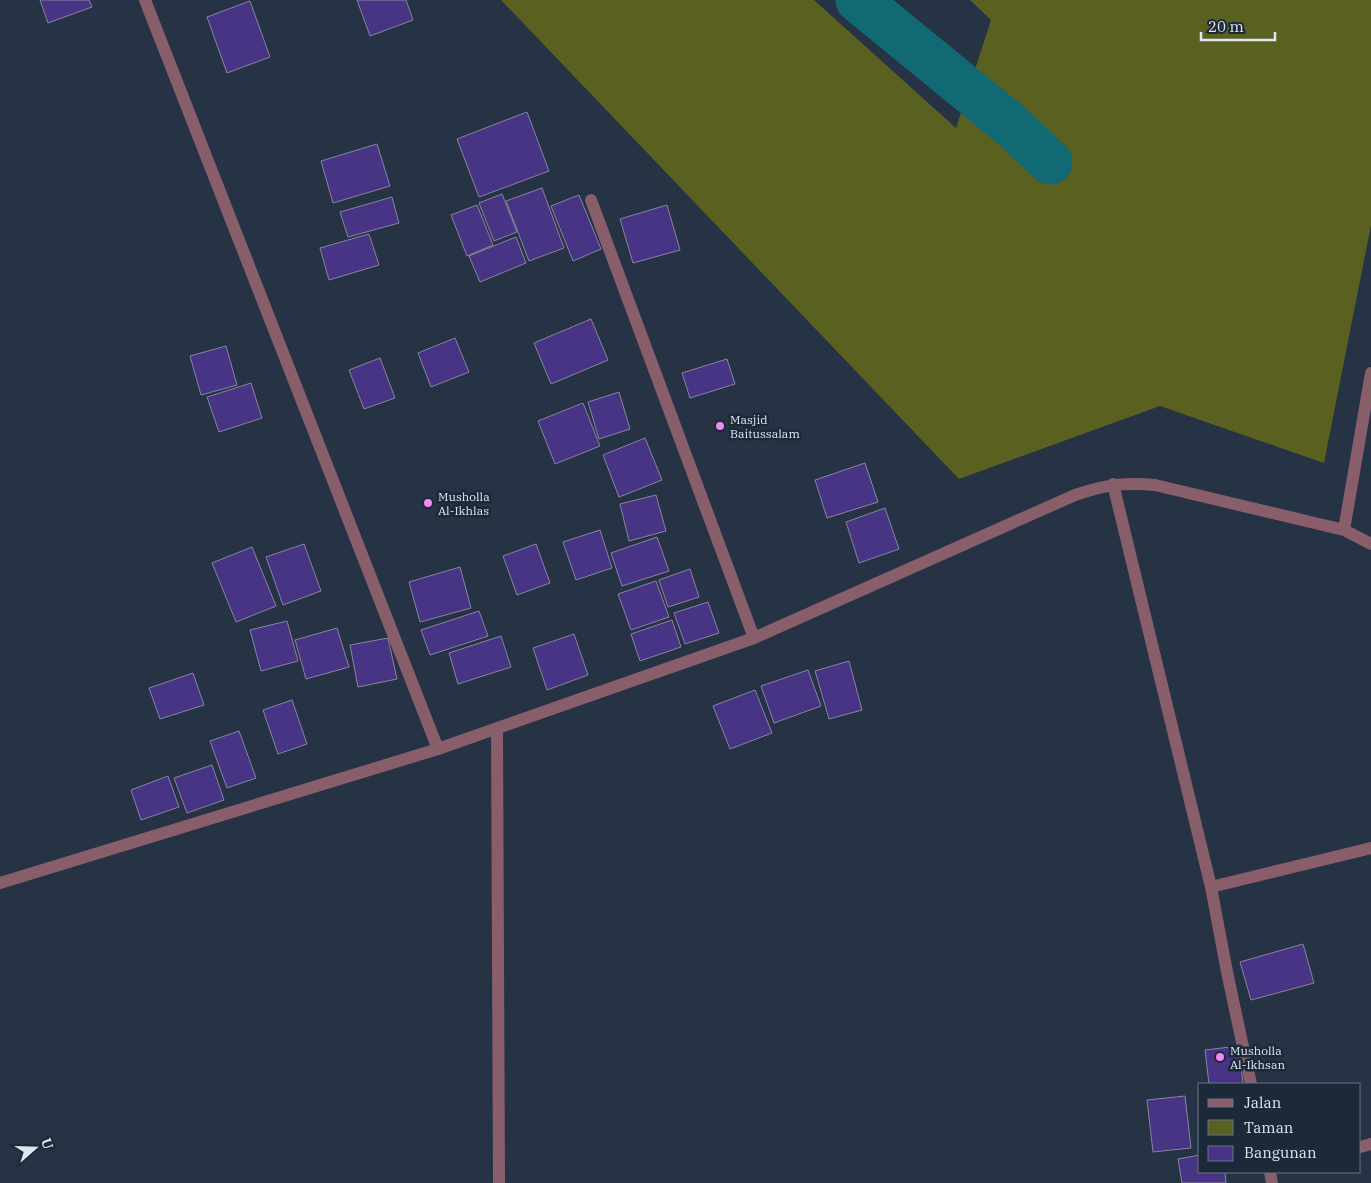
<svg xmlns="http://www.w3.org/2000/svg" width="1371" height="1183" viewBox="0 0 1371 1183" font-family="'IBM Plex Serif',serif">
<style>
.green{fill:#5a6020}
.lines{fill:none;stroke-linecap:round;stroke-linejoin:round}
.river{stroke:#116973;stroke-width:45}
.building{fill:#483485;stroke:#88859d}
.minor{stroke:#895e6b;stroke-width:12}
.poi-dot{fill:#f28af2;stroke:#1c2939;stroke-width:2}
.labels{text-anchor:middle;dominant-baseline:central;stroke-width:5;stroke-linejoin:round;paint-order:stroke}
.poi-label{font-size:12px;fill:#dde6f1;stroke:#1c2939;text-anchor:start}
</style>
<rect width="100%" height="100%" fill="#253344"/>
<path class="green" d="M 501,0 L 814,0 L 956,128 L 991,20 L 970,0 L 1371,0 L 1371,225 L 1324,463 L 1160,406 L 959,479 Z"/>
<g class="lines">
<path class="river" d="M 858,0 L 1012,126 L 1050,162"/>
</g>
<path class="building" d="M 40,0 L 89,0 L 92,7 L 48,23 Z
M 357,0 L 406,0 L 413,20 L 370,36 Z
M 250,1 L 270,57 L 227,73 L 207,17 Z
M 527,112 L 549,171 L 479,197 L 457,139 Z
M 377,144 L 390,186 L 333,203 L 321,161 Z
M 542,188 L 564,248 L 529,261 L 506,201 Z
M 502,194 L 517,232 L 494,241 L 479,203 Z
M 579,195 L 601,249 L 573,261 L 551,206 Z
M 392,197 L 399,223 L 348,237 L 340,212 Z
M 477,205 L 493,245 L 467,256 L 451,215 Z
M 667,205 L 680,250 L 633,263 L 620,219 Z
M 369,234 L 379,265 L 329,280 L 320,248 Z
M 516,237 L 526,263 L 480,282 L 469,256 Z
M 591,319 L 608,360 L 551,384 L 534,343 Z
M 455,338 L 469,372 L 431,387 L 418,353 Z
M 226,346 L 237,385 L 201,395 L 190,356 Z
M 380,358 L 395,398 L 364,409 L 349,370 Z
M 727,359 L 735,384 L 690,398 L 682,373 Z
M 251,383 L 262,418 L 219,432 L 207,397 Z
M 619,392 L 630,429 L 599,439 L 588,402 Z
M 583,403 L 600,446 L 555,464 L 538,421 Z
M 645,438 L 662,480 L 619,497 L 603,455 Z
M 865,463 L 878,502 L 827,518 L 815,480 Z
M 656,495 L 666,531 L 629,541 L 620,504 Z
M 885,508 L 899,549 L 859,563 L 846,522 Z
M 600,530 L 612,568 L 576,580 L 563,542 Z
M 657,537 L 669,571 L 622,586 L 611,553 Z
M 304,544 L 321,591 L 283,605 L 266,557 Z
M 536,544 L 550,583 L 517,595 L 503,556 Z
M 252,547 L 276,606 L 236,622 L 212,563 Z
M 460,567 L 471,608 L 420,622 L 409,582 Z
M 690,569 L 699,597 L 668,607 L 659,580 Z
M 656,581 L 669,617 L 631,630 L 618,594 Z
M 708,602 L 719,633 L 685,644 L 674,613 Z
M 479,611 L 488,636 L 430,655 L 421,630 Z
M 672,620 L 681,647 L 640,661 L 631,634 Z
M 287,621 L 298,661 L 261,671 L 250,630 Z
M 337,628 L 349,667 L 306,679 L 295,640 Z
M 574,634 L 588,675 L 547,690 L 533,648 Z
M 501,636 L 511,667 L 458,684 L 449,653 Z
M 388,638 L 397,679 L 358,687 L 350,645 Z
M 849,661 L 862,710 L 829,719 L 815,671 Z
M 808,670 L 821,706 L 774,723 L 761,686 Z
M 193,673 L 204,705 L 160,719 L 149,688 Z
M 755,690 L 772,733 L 730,749 L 713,706 Z
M 292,700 L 307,744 L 278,754 L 263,710 Z
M 239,731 L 256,778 L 227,788 L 210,741 Z
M 212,765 L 224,800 L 187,813 L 174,778 Z
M 168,776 L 179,807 L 141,820 L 131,790 Z
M 1303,944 L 1314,983 L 1251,1000 L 1240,962 Z
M 1239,1046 L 1243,1084 L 1209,1084 L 1205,1050 Z
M 1185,1096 L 1191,1148 L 1153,1152 L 1147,1100 Z
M 1200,1155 L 1200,1172 L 1225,1172 L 1226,1183 L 1182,1183 L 1178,1159 Z"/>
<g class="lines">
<path class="minor" d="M 145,0 L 438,749
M 591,200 L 754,638
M 1113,484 L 1211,887 L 1227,972 L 1251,1084
M 1344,530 L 1371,373
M 497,730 L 499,1183
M 0,883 L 438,749 L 754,638 L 1075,495 C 1105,485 1123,482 1155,485 L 1344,530 L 1371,544
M 1211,887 L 1371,848
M 1360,1147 L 1371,1144
M 1270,1172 L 1272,1183"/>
</g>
<g class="poi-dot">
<circle cx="720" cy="426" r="5"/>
<circle cx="428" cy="503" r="5"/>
<circle cx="1220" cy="1057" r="5"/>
</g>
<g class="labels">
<g class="poi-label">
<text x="730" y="419">Masjid<tspan x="730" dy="14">Baitussalam</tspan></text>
<text x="438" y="496">Musholla<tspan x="438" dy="14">Al-Ikhlas</tspan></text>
<text x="1230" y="1050">Musholla<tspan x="1230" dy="14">Al-Ikhsan</tspan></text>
</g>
</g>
<rect x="1198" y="1083" width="162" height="90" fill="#1c2939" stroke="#697583"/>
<rect x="1208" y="1099" width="25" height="8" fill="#895e6b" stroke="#697583"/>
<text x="1244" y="1108" font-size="15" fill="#dde6f1">Jalan</text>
<rect x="1208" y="1120" width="25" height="15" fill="#5a6020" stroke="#697583"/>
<text x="1244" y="1133" font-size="15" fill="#dde6f1">Taman</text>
<rect x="1208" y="1146" width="25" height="15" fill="#483485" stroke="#697583"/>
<text x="1244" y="1158" font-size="15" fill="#dde6f1">Bangunan</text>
<g transform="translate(35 1148) rotate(70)" stroke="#1c2939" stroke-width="4" paint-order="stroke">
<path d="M0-4L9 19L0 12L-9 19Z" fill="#dde6f1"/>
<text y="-8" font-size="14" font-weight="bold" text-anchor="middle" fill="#dde6f1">U</text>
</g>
<path d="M1201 32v8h74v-8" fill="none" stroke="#dde6f1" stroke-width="2.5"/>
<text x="1208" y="32" font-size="15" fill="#dde6f1" stroke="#1c2939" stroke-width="4" paint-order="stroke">20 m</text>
</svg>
